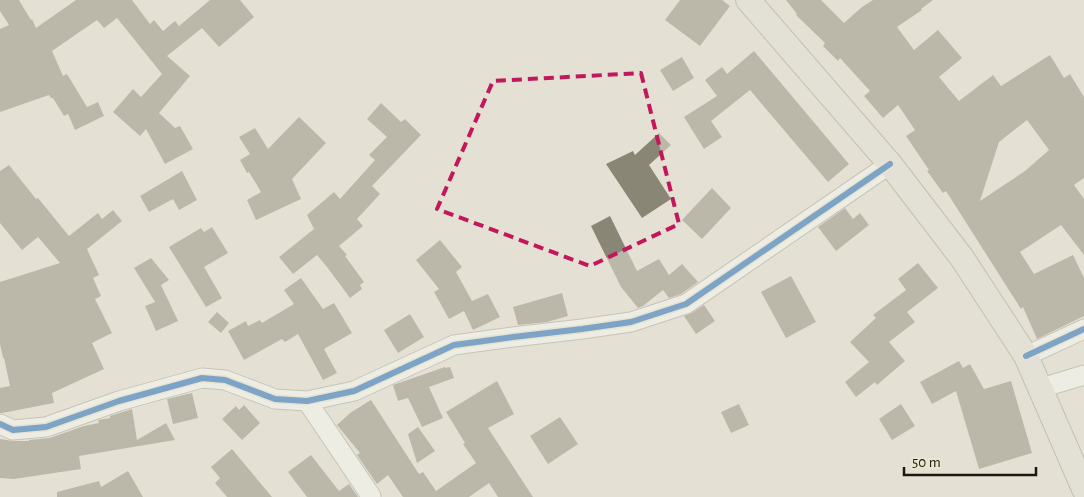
<svg xmlns="http://www.w3.org/2000/svg" width="1084" height="497" viewBox="0 0 1084 497" font-family="'Alegreya Sans',sans-serif">
<style>
.building{fill:#8a8675;fill-rule:evenodd}
.lines{fill:none;stroke-linecap:round;stroke-linejoin:round}
.minor-casing{stroke:#a2a096;stroke-width:21}
.major-casing{stroke:#9b9786;stroke-width:26}
.minor{stroke:#fbfaf9;stroke-width:19}
.major{stroke:#e2e0d9;stroke-width:24}
.cycleway-casing{stroke:#eae5ce;stroke-width:9}
.cycleway{stroke:#0057b8;stroke-width:6}
.marked{fill:none;stroke:#c2185b;stroke-width:4;stroke-dasharray:10 6;stroke-linejoin:round}
</style>
<rect width="100%" height="100%" fill="#e4e1d4"/>
<path class="building" d="M 0,0 L 19,0 L 31,20 L 32,19 L 36,28 L 76,0 L 132,0 L 150,24 L 154,20 L 163,31 L 175,21 L 179,26 L 210,0 L 240,0 L 254,17 L 219,47 L 202,28 L 167,56 L 190,76 L 159,113 L 175,128 L 180,126 L 193,149 L 165,164 L 146,129 L 140,136 L 113,112 L 133,89 L 141,97 L 162,74 L 117,18 L 104,28 L 97,20 L 52,51 L 63,76 L 67,74 L 87,107 L 98,102 L 104,116 L 75,130 L 68,114 L 64,116 L 53,98 L 51,98 L 49,95 L 0,112 L 0,29 L 9,25 L 0,11 Z
M 680,0 L 722,0 L 730,6 L 700,46 L 665,20 Z
M 786,0 L 821,0 L 844,23 L 862,7 L 873,0 L 933,0 L 921,9 L 922,10 L 897,27 L 914,50 L 938,30 L 962,58 L 939,77 L 959,101 L 993,75 L 1001,86 L 1050,55 L 1064,78 L 1070,74 L 1084,97 L 1084,178 L 1074,185 L 1084,199 L 1084,255 L 1061,225 L 1020,252 L 1034,274 L 1073,255 L 1084,278 L 1084,316 L 1037,339 L 1023,307 L 1021,309 L 946,191 L 943,193 L 927,171 L 929,170 L 906,136 L 915,130 L 898,105 L 883,118 L 864,96 L 870,91 L 840,58 L 838,61 L 823,46 L 825,43 L 796,15 L 797,14 ZM 1027,120 L 1049,150 L 1025,171 L 980,201 L 999,142 Z
M 754,51 L 849,164 L 828,182 L 750,90 L 711,121 L 722,137 L 704,149 L 684,117 L 717,96 L 705,80 L 722,67 L 727,74 Z
M 682,57 L 694,78 L 673,91 L 660,70 Z
M 381,103 L 401,122 L 405,119 L 421,135 L 372,186 L 380,194 L 357,219 L 363,226 L 339,246 L 347,255 L 345,256 L 364,282 L 360,285 L 362,289 L 350,298 L 327,267 L 317,255 L 293,274 L 279,257 L 314,229 L 307,215 L 334,192 L 340,199 L 375,160 L 369,155 L 387,137 L 367,119 Z
M 299,117 L 326,143 L 292,179 L 301,199 L 256,220 L 247,200 L 261,192 L 249,172 L 247,173 L 240,160 L 250,154 L 239,137 L 255,128 L 268,149 Z
M 659,133 L 671,145 L 649,165 L 671,199 L 642,218 L 606,164 L 633,151 L 635,155 Z
M 9,165 L 36,199 L 38,198 L 69,236 L 98,213 L 102,219 L 113,210 L 122,221 L 87,249 L 99,275 L 93,278 L 101,296 L 95,299 L 112,333 L 92,343 L 104,369 L 52,393 L 54,403 L 2,413 L 0,413 L 0,388 L 10,386 L 4,358 L 3,358 L 0,344 L 0,282 L 60,263 L 38,237 L 22,250 L 0,223 L 0,171 Z
M 182,171 L 197,200 L 179,210 L 173,199 L 149,212 L 140,196 Z
M 712,188 L 731,208 L 702,239 L 682,220 Z
M 845,208 L 853,219 L 860,213 L 869,225 L 836,251 L 818,227 Z
M 610,216 L 637,271 L 659,259 L 669,275 L 682,264 L 698,282 L 681,294 L 669,298 L 663,290 L 643,306 L 638,308 L 621,287 L 591,226 Z
M 212,227 L 228,253 L 204,267 L 222,298 L 206,307 L 169,247 L 201,228 L 204,232 Z
M 440,240 L 462,267 L 456,272 L 472,301 L 488,294 L 500,317 L 473,330 L 464,311 L 449,319 L 434,292 L 439,289 L 416,260 Z
M 151,258 L 169,280 L 161,285 L 178,321 L 156,331 L 145,306 L 155,302 L 134,268 Z
M 918,263 L 938,288 L 907,312 L 915,322 L 889,342 L 905,361 L 877,385 L 875,382 L 856,397 L 845,382 L 869,362 L 850,342 L 876,318 L 873,315 L 906,290 L 898,279 Z
M 791,276 L 816,322 L 786,338 L 761,292 Z
M 301,278 L 323,309 L 334,303 L 352,333 L 324,349 L 337,373 L 323,380 L 298,334 L 285,342 L 282,339 L 244,360 L 228,331 L 246,321 L 248,326 L 260,320 L 262,323 L 294,304 L 284,290 Z
M 562,293 L 568,316 L 547,322 L 518,325 L 513,307 Z
M 704,305 L 715,321 L 696,334 L 684,316 L 692,313 Z
M 217,312 L 229,323 L 221,333 L 208,322 Z
M 410,314 L 424,337 L 398,353 L 384,330 Z
M 959,361 L 963,368 L 970,364 L 984,389 L 1011,381 L 1032,453 L 979,469 L 956,391 L 932,404 L 920,382 Z
M 445,367 L 445,368 L 450,367 L 454,378 L 429,387 L 443,418 L 422,427 L 408,398 L 398,401 L 393,385 Z
M 497,381 L 514,414 L 488,428 L 533,497 L 498,497 L 489,483 L 469,497 L 403,497 L 388,475 L 377,484 L 357,455 L 360,453 L 337,425 L 350,413 L 371,400 L 419,474 L 423,472 L 436,491 L 476,463 L 463,444 L 465,443 L 446,412 Z
M 192,393 L 198,418 L 173,424 L 167,399 Z
M 739,404 L 749,425 L 731,433 L 721,412 Z
M 901,404 L 915,426 L 892,440 L 879,419 Z
M 244,405 L 260,423 L 242,440 L 222,419 L 236,406 L 239,410 Z
M 132,409 L 137,440 L 166,423 L 175,440 L 79,456 L 81,469 L 14,479 L 0,478 L 0,439 L 14,441 L 29,441 L 29,440 L 50,438 L 84,426 L 99,423 L 98,420 L 110,418 L 110,416 Z
M 560,417 L 578,444 L 548,464 L 530,436 Z
M 418,427 L 435,451 L 417,463 L 408,434 Z
M 232,449 L 272,497 L 227,497 L 215,483 L 220,478 L 211,467 Z
M 311,455 L 339,491 L 349,484 L 358,497 L 307,497 L 288,472 Z
M 128,471 L 143,497 L 57,497 L 57,492 L 99,481 L 101,487 Z"/>
<g class="lines">
<g class="minor-casing">
<path id="minor" d="M 1026,356 L 1084,329
M 1041,388 L 1084,375
M 307,401 L 371,496 L 371,497
M 0,424 L 13,430 L 46,427 L 119,401 L 202,378 L 225,380 L 275,399 L 307,401 L 354,391 L 454,345 L 513,337 L 582,329 L 631,322 L 686,304 L 890,164"/>
</g>
<g class="major-casing">
<path id="major" d="M 748,0 L 890,164 L 962,258 L 1026,356 L 1084,489"/>
</g>
<use href="#minor" class="minor"/>
<use href="#major" class="major"/>
<g class="cycleway-casing">
<path id="cycleway" d="M 1026,356 L 1084,329
M 0,424 L 13,430 L 46,427 L 119,401 L 202,378 L 225,380 L 275,399 L 307,401 L 354,391 L 454,345 L 513,337 L 582,329 L 631,322 L 686,304 L 890,164"/>
</g>
<use href="#cycleway" class="cycleway"/>
</g>
<path d="M0 0H1084V497H0ZM 641,73 L 679,224 L 590,266 L 437,209 L 493,81 Z" fill="#e4e1d4" fill-opacity=".55" fill-rule="evenodd"/>
<path class="marked" d="M 641,73 L 679,224 L 590,266 L 437,209 L 493,81 Z"/>
<path d="M904 467v8h132v-8" fill="none" stroke="#1b1911" stroke-width="2.5"/>
<text x="912" y="467" font-size="15" fill="#1b1911" stroke="#eae5ce" stroke-width="4" paint-order="stroke">50 m</text>
</svg>
